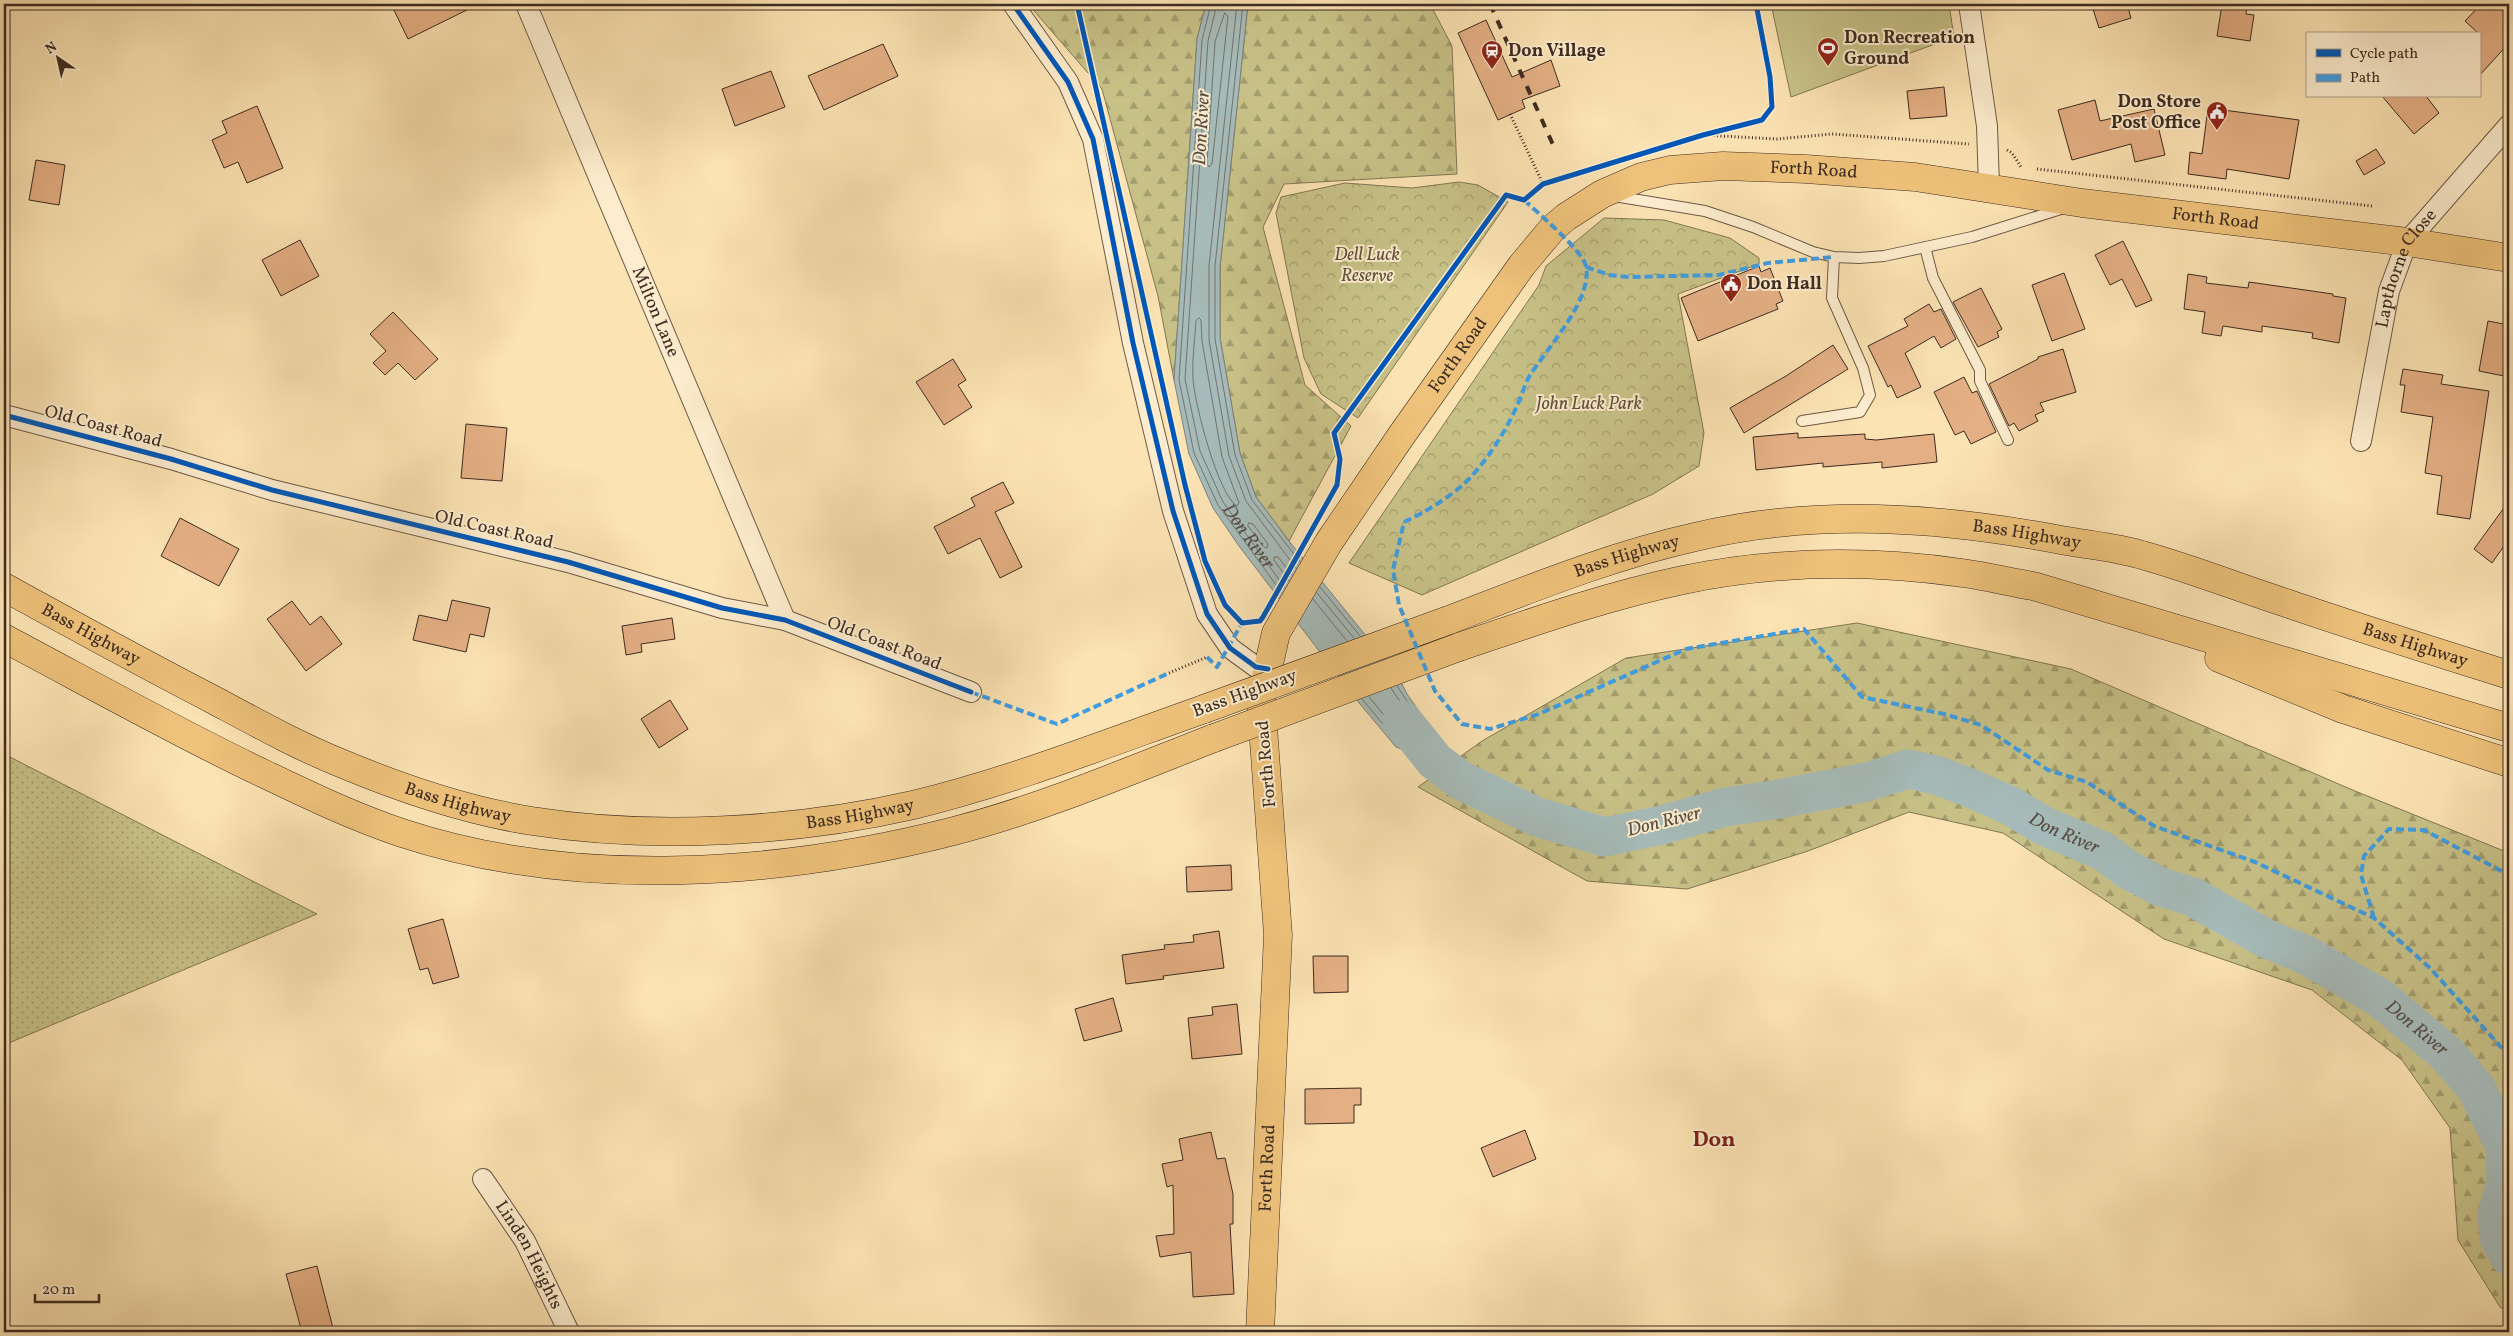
<svg xmlns="http://www.w3.org/2000/svg" width="2513" height="1336" viewBox="0 0 2513 1336" font-family="Vollkorn,serif">
<style>
.grass{fill:url(#grass-dots);stroke:#827654}
.forest{fill:url(#forest-firs);stroke:#827654}
.park{fill:url(#park-crowns);stroke:#827654}
.pitch{fill:#c7c187;stroke:#827654}
.water{fill:#a6bbb9;stroke:#7c817c}
.lines{fill:none;stroke-linecap:round;stroke-linejoin:round}
.shore{stroke:#72736d;stroke-width:1}
.river{stroke:#a6bbb9;stroke-width:39}
.building{fill:#e4af84;stroke:#3d2b21}
.service-casing{stroke:#6d5946;stroke-width:12}
.minor-casing{stroke:#6d5946;stroke-width:22}
.primary-casing{stroke:#3d2b21;stroke-width:29}
.motorway-casing{stroke:#3d2b21;stroke-width:29}
.path{stroke:#3d2b21;stroke-width:3;stroke-dasharray:1 2.5;stroke-linecap:butt}
.service{stroke:#fdedce;stroke-width:10}
.minor{stroke:#fdedce;stroke-width:20}
.primary{stroke:#eec27a;stroke-width:28}
.motorway{stroke:#eec27a;stroke-width:28}
.rail{stroke:#3d2b21;stroke-width:4;stroke-dasharray:9 9;stroke-linecap:butt}
.motorway-bridge-casing{stroke:#3d2b21;stroke-width:29;stroke-linecap:butt}
.motorway-bridge{stroke:#eec27a;stroke-width:28}
.quiet{stroke:#3f9ce0;stroke-width:4;stroke-dasharray:8 4;stroke-linecap:butt}
.cycleway-casing{stroke:#fdedce;stroke-width:8}
.cycleway{stroke:#0057b8;stroke-width:5}
.labels{text-anchor:middle;dominant-baseline:central;stroke-width:4;stroke-linejoin:round;paint-order:stroke}
.poi-label{font-size:18px;font-weight:bold;fill:#3d2b21;stroke:#fdedce;text-anchor:start}
.street-label{font-size:18px;fill:#3d2b21;stroke:#fdedce}
.park-label{font-size:18px;font-style:italic;fill:#60503a;stroke:#fdedce}
.water-label{font-size:19px;font-style:italic;fill:#574f47;stroke:#fdedce}
.district-label{font-size:22px;font-weight:bold;fill:#7a1f14;stroke:#fdedce}
</style>
<defs>
<pattern id="grass-dots" width="8" height="8" patternUnits="userSpaceOnUse" patternTransform="scale(1.25)"><rect width="8" height="8" fill="#c7c187"/><path d="M2 2h.1M6 6h.1" fill="none" stroke="#a39d6e" stroke-width="1.8" stroke-linecap="round"/></pattern>
<pattern id="forest-firs" width="22" height="20" patternUnits="userSpaceOnUse" patternTransform="scale(1.25)"><rect width="22" height="20" fill="#c7c187"/><path d="M5 1l3.5 6h-7zM16 11l3.5 6h-7z" fill="#a39d6e"/></pattern>
<pattern id="park-crowns" width="20" height="18" patternUnits="userSpaceOnUse" patternTransform="scale(1.25)"><rect width="20" height="18" fill="#c7c187"/><path d="M2 6a3 3 0 1 1 6 0M12 15a3 3 0 1 1 6 0" fill="none" stroke="#a39d6e"/></pattern>
</defs>
<rect width="100%" height="100%" fill="#fce3b3"/>
<filter id="stains"><feTurbulence type="fractalNoise" baseFrequency=".004" numOctaves="4"/><feColorMatrix values="0 0 0 0 .2 0 0 0 0 .09 0 0 0 0 .02 0 0 0 .5 -.17"/></filter>
<radialGradient id="worn" r=".72"><stop offset=".6" stop-color="#630" stop-opacity="0"/><stop offset="1" stop-color="#630" stop-opacity=".3"/></radialGradient>
<path class="grass" d="M 4,754 L 317,914 L 4,1045 Z"/>
<path class="forest" d="M 1028,4 L 1206,4 L 1197,39 L 1174,380 L 1158,296 L 1102,89 Z
M 1248,4 L 1430,4 L 1452,46 L 1457,174 L 1284,184 L 1263,227 L 1305,385 L 1351,426 L 1289,541 L 1256,497 L 1240,453 L 1220,338 L 1220,267 Z
M 1857,623 L 2071,669 L 2355,791 L 2509,853 L 2509,1313 L 2500,1307 L 2458,1240 L 2450,1128 L 2402,1060 L 2312,990 L 2164,939 L 2003,833 L 1909,812 L 1808,851 L 1687,889 L 1587,881 L 1418,787 L 1482,741 L 1626,658 Z"/>
<path class="park" d="M 1459,182 L 1478,185 L 1508,202 L 1358,418 L 1321,394 L 1304,358 L 1276,213 L 1281,197 L 1345,183 L 1412,188 Z
M 1604,218 L 1664,220 L 1730,238 L 1759,258 L 1759,264 L 1678,294 L 1704,433 L 1699,466 L 1653,494 L 1422,595 L 1349,563 L 1539,285 L 1546,266 Z"/>
<path class="pitch" d="M 1771,4 L 1949,4 L 1954,37 L 1791,97 Z"/>
<path class="water" d="M 1206,4 L 1248,4 L 1220,267 L 1220,338 L 1240,453 L 1256,497 L 1289,541 L 1397,674 L 1407,694 L 1432,730 L 1435,761 L 1396,747 L 1355,698 L 1239,546 L 1213,508 L 1189,454 L 1174,380 L 1197,39 Z"/>
<g class="lines">
<g class="shore">
<path d="M 1211,4 L 1202,40 L 1179,380 L 1194,453 L 1218,505 L 1282,593"/>
<path id="s1" d="M 1217,4 L 1208,41 L 1185,379 L 1200,451 L 1223,502 L 1285,588"/>
<path d="M 1237,4 L 1209,266 L 1209,340 L 1229,456 L 1246,501 L 1296,568"/>
<path d="M 1243,4 L 1215,266 L 1215,339 L 1235,455 L 1252,500 L 1300,562"/>
<path d="M 1225,13 L 1228,16 L 1212,164 L 1209,167 L 1207,164 L 1215,42 Z"/>
<path d="M 1199,318 L 1201,320 L 1202,341 L 1222,457 L 1239,503 L 1237,506 C 1218,495 1194,402 1193,378 C 1192,359 1195,339 1196,321 Z"/>
<path d="M 1249,523 L 1253,524 L 1268,544 L 1267,548 L 1264,547 L 1248,526 Z"/>
<path d="M 1289,581 L 1274,560 L 1274,557 L 1278,557 L 1292,575"/>
<path d="M 1320,587 L 1360,636"/>
<path d="M 1317,593 L 1354,638"/>
<path d="M 1313,599 L 1347,641"/>
<path d="M 1369,697 L 1403,738 L 1420,743 L 1421,733 L 1391,688"/>
<path d="M 1362,699 L 1399,743 L 1427,752 L 1427,731 L 1397,686"/>
</g>
<path class="river" id="s2" d="M 1402,720 L 1435,761 L 1460,780 L 1537,817 L 1605,837 L 1662,825 L 1725,807 L 1773,800 L 1867,782 L 1908,769 L 1936,775 L 1968,787 L 2011,806 L 2044,826 L 2103,851 L 2127,869 L 2161,887 L 2193,897 L 2267,939 L 2304,954 L 2337,973 L 2380,998 L 2447,1054 L 2476,1088 L 2505,1146 L 2506,1181 L 2497,1214 L 2499,1238 L 2509,1256"/>
</g>
<path class="building" d="M 391,4 L 479,4 L 408,39 Z
M 2109,4 L 2127,4 L 2131,18 L 2099,28 L 2093,9 Z
M 2222,4 L 2247,4 L 2246,14 L 2254,15 L 2250,41 L 2217,36 Z
M 2481,4 L 2496,4 L 2509,16 L 2509,43 L 2479,76 L 2479,34 L 2465,21 Z
M 1486,20 L 1512,77 L 1551,60 L 1560,86 L 1522,100 L 1525,108 L 1498,120 L 1458,33 Z
M 883,44 L 898,76 L 824,110 L 808,76 Z
M 771,71 L 785,107 L 735,126 L 722,89 Z
M 1944,87 L 1947,116 L 1910,119 L 1907,91 Z
M 2382,96 L 2426,96 L 2439,113 L 2414,134 Z
M 2095,100 L 2100,121 L 2154,109 L 2165,155 L 2135,162 L 2131,144 L 2072,160 L 2058,110 Z
M 257,106 L 283,168 L 247,183 L 238,162 L 224,168 L 212,140 L 227,133 L 222,121 Z
M 2208,108 L 2299,120 L 2289,179 L 2227,169 L 2226,179 L 2188,174 L 2190,152 L 2202,154 Z
M 2376,149 L 2385,163 L 2364,175 L 2356,161 Z
M 36,160 L 65,165 L 59,205 L 29,200 Z
M 300,240 L 319,276 L 281,296 L 262,260 Z
M 2123,241 L 2152,300 L 2136,307 L 2122,279 L 2110,285 L 2095,255 Z
M 1759,266 L 1761,272 L 1770,268 L 1783,301 L 1776,304 L 1778,309 L 1698,341 L 1681,298 Z
M 2064,273 L 2085,329 L 2052,341 L 2032,285 Z
M 2188,274 L 2207,277 L 2206,283 L 2248,288 L 2249,282 L 2333,294 L 2333,296 L 2346,298 L 2339,343 L 2312,338 L 2313,333 L 2262,326 L 2262,332 L 2223,326 L 2221,336 L 2202,333 L 2205,312 L 2184,309 Z
M 1981,288 L 2002,329 L 1997,332 L 1999,337 L 1978,347 L 1953,302 Z
M 1929,304 L 1934,312 L 1941,309 L 1956,339 L 1941,348 L 1934,336 L 1905,353 L 1921,387 L 1897,398 L 1891,385 L 1888,387 L 1868,346 L 1908,326 L 1904,319 Z
M 393,312 L 438,359 L 415,380 L 398,363 L 385,375 L 373,363 L 386,351 L 370,334 Z
M 2488,321 L 2509,325 L 2509,377 L 2479,371 Z
M 1833,345 L 1848,369 L 1744,433 L 1730,408 L 1786,376 Z
M 2063,349 L 2076,392 L 2040,403 L 2044,411 L 2035,415 L 2038,421 L 2019,431 L 2014,423 L 2009,426 L 1989,384 L 2038,359 L 2038,357 Z
M 953,359 L 966,380 L 958,385 L 972,407 L 944,425 L 916,382 Z
M 2403,369 L 2443,375 L 2441,384 L 2489,391 L 2470,519 L 2437,514 L 2442,476 L 2425,473 L 2433,417 L 2401,412 L 2405,385 L 2400,385 Z
M 1964,377 L 1972,393 L 1977,391 L 1996,432 L 1971,444 L 1964,431 L 1955,435 L 1934,392 Z
M 466,424 L 507,428 L 502,481 L 461,478 Z
M 1798,433 L 1798,438 L 1865,434 L 1865,439 L 1876,440 L 1934,434 L 1937,462 L 1882,468 L 1882,462 L 1823,467 L 1823,463 L 1756,470 L 1753,437 Z
M 1003,482 L 1014,503 L 995,512 L 1022,567 L 1000,578 L 980,538 L 948,554 L 934,527 L 975,506 L 971,498 Z
M 2509,501 L 2509,539 L 2492,563 L 2474,549 Z
M 180,518 L 239,549 L 219,586 L 161,556 Z
M 452,600 L 490,608 L 484,637 L 470,634 L 466,652 L 413,640 L 419,615 L 447,621 Z
M 292,601 L 310,625 L 321,616 L 342,644 L 306,671 L 267,619 Z
M 672,618 L 675,639 L 641,644 L 642,652 L 626,655 L 622,626 Z
M 670,700 L 688,729 L 659,748 L 641,719 Z
M 1231,865 L 1232,890 L 1187,892 L 1186,867 Z
M 443,919 L 459,977 L 433,984 L 428,968 L 420,970 L 408,929 Z
M 1219,931 L 1224,968 L 1163,976 L 1164,979 L 1126,984 L 1122,955 L 1165,949 L 1164,945 L 1194,942 L 1193,935 Z
M 1313,956 L 1348,956 L 1348,992 L 1314,993 Z
M 1113,998 L 1122,1031 L 1084,1041 L 1075,1009 Z
M 1237,1004 L 1242,1054 L 1192,1059 L 1188,1018 L 1213,1015 L 1212,1007 Z
M 1361,1088 L 1361,1105 L 1354,1105 L 1354,1123 L 1305,1124 L 1305,1089 Z
M 1525,1130 L 1536,1159 L 1493,1177 L 1481,1148 Z
M 1211,1132 L 1217,1159 L 1225,1158 L 1233,1194 L 1233,1224 L 1230,1224 L 1234,1294 L 1193,1297 L 1191,1252 L 1160,1257 L 1156,1236 L 1174,1234 L 1173,1185 L 1167,1187 L 1162,1164 L 1183,1160 L 1179,1139 Z
M 317,1266 L 334,1332 L 302,1332 L 286,1274 Z"/>
<g class="lines">
<g class="service-casing">
<path id="service" d="M 1614,196 L 1705,211 L 1753,227 L 1813,252 L 1834,257 L 1859,258 L 1884,256 L 1972,237 L 2061,209
M 1925,247 L 1933,278 L 1980,370 L 1980,381 L 2008,440
M 1802,421 L 1860,412 L 1870,395 L 1863,368 L 1832,298 L 1834,257"/>
</g>
<g class="minor-casing">
<g id="minor">
<path id="s3" d="M 526,4 L 785,620"/>
<path d="M 1013,4 L 1068,82 L 1093,139 L 1133,343 L 1173,511 L 1207,614 L 1230,648 L 1256,667 L 1268,669"/>
<path d="M 1969,4 L 1987,126 L 1989,187"/>
<path d="M 4,415 L 171,459 L 272,490 L 568,562 L 722,608 L 785,620 L 971,692"/>
<path id="s4" d="M 2361,441 L 2389,291 L 2407,242 L 2509,125"/>
<path id="s5" d="M 483,1179 L 525,1241 L 569,1332"/>
</g>
</g>
<g class="primary-casing">
<g id="primary">
<path id="s6" d="M 1260,1332 L 1278,935 L 1261,699 L 1276,633 L 1329,542 L 1401,436 L 1522,265 L 1553,228 L 1566,217 L 1602,194 L 1641,177 L 1670,170 L 1723,166 L 1806,169 L 1915,177 L 2082,203 L 2407,242 L 2509,258"/>
</g>
</g>
<g class="motorway-casing">
<g id="motorway">
<path id="s7" d="M 4,587 C 73,625 142,663 212,699 C 255,722 298,746 343,764 C 403,789 468,811 532,821 C 652,840 795,832 913,805 C 1012,781 1108,743 1204,709"/>
<path id="s8" d="M 1449,620 C 1530,589 1610,556 1695,537 C 1816,508 1940,517 2061,540 C 2088,545 2116,547 2142,555 C 2192,569 2240,588 2289,604 C 2362,629 2436,652 2509,675"/>
<path d="M 4,638 C 87,682 169,728 254,769 C 302,792 351,816 402,833 C 576,890 778,876 954,831 C 1043,808 1129,771 1214,738"/>
<path d="M 1459,647 C 1533,622 1607,596 1683,580 C 1774,561 1871,560 1962,573 C 1986,576 2009,582 2033,586 L 2509,728"/>
<path d="M 2219,658 L 2343,709 L 2509,763"/>
</g>
</g>
<path class="path" d="M 1510,114 L 1543,184
M 1703,135 L 1777,139 L 1832,134 L 1969,144
M 2007,150 L 2012,153 L 2021,167
M 2037,169 L 2372,206
M 1169,673 L 1207,657"/>
<use href="#service" class="service"/>
<use href="#minor" class="minor"/>
<use href="#primary" class="primary"/>
<use href="#motorway" class="motorway"/>
<path class="rail" d="M 1490,4 L 1554,147"/>
<g class="motorway-bridge-casing">
<path id="motorway-bridge" d="M 1204,709 L 1449,620
M 1214,738 L 1459,647"/>
</g>
<use href="#motorway-bridge" class="motorway-bridge"/>
<path class="quiet" d="M 1524,200 C 1538,213 1582,250 1586,266 C 1593,300 1546,349 1529,377 C 1524,386 1521,398 1516,408 C 1504,434 1489,457 1470,478 C 1451,497 1427,511 1404,522 L 1393,570 L 1399,605 L 1435,691 L 1462,724 L 1490,729 L 1539,714 L 1686,649 L 1804,629 L 1862,697 L 1944,714 L 1981,725 L 2048,770 L 2087,782 L 2154,826 L 2255,862 L 2374,918 L 2430,968 L 2509,1056
M 1586,267 L 1610,275 L 1628,277 L 1719,275 L 1768,263 L 1834,257
M 1207,657 L 1217,667 L 1242,623
M 971,692 L 1057,724 L 1169,673
M 2374,918 L 2361,875 L 2364,856 L 2389,829 L 2424,830 L 2509,875"/>
<g class="cycleway-casing">
<path id="cycleway" d="M 1013,4 L 1068,82 L 1093,139 L 1133,343 L 1173,511 L 1207,614 L 1230,648 L 1256,667 L 1268,669
M 1077,4 L 1185,485 L 1205,561 L 1225,605 L 1242,623 L 1260,621 L 1263,617 L 1337,485 L 1340,459 L 1334,433 L 1506,195 L 1524,200 L 1543,184 L 1703,135 L 1762,120 L 1772,107 L 1770,77 L 1756,4
M 4,415 L 171,459 L 272,490 L 568,562 L 722,608 L 785,620 L 971,692"/>
</g>
<use href="#cycleway" class="cycleway"/>
</g>
<defs>
<g id="stadium-pin" transform="scale(1.125)"><path d="M0 17L-7.5 6A9.5 9.5 0 1 1 7.5 6Z" fill="#8f2418" stroke="#fdedce"/><path d="M0-5a6.5 5 0 1 0 0 10a6.5 5 0 1 0 0-10ZM-3.5-1.8h7v3.6h-7Z" fill="#fff"/></g>
<g id="station-pin" transform="scale(1.125)"><path d="M0 17L-7.5 6A9.5 9.5 0 1 1 7.5 6Z" fill="#8f2418" stroke="#fdedce"/><path d="M-3-6H3Q5-6 5-4V2Q5 4 3 4L4.5 6H3L1.5 4h-3L-3 6H-4.5L-3 4Q-5 4-5 2V-4Q-5-6-3-6ZM-3.5-4v3h7v-3ZM-3.5 1v1.5H-2V1ZM2 1v1.5H3.5V1Z" fill="#fff"/></g>
<g id="civic-pin" transform="scale(1.125)"><path d="M0 17L-7.5 6A9.5 9.5 0 1 1 7.5 6Z" fill="#8f2418" stroke="#fdedce"/><path d="M-.6-6.5H3V-4.5H.6V-3L4-1V1h2V6H-6V1h2V-1L-.6-3ZM-1.2 2.5V6h2.4V2.5Z" fill="#fff"/></g>
</defs>
<g fill-rule="evenodd">
<use href="#stadium-pin" x="1828" y="48"/>
<use href="#station-pin" x="1492" y="51"/>
<use href="#civic-pin" x="2217" y="112"/>
<use href="#civic-pin" x="1731" y="284"/>
</g>
<g class="labels">
<g class="poi-label">
<text x="1844" y="38">Don Recreation<tspan x="1844" dy="21">Ground</tspan></text>
<text x="1508" y="51">Don Village</text>
<text x="2201" y="102" text-anchor="end">Don Store<tspan x="2201" dy="21">Post Office</tspan></text>
<text x="1747" y="284">Don Hall</text>
</g>
<g class="street-label">
<text stroke="none"><textPath href="#s6" startOffset="1469">Forth Road</textPath></text>
<text stroke="none"><textPath href="#s6" startOffset="1874">Forth Road</textPath></text>
<text stroke="none"><textPath href="#s4" startOffset="180">Lapthorne Close</textPath></text>
<text stroke="none"><textPath href="#s3" startOffset="334">Milton Lane</textPath></text>
<text stroke="none"><textPath href="#s6" startOffset="1034">Forth Road</textPath></text>
<text transform="translate(103 427) rotate(15)">Old Coast Road</text>
<text transform="translate(494 530) rotate(13)">Old Coast Road</text>
<text stroke="none"><textPath href="#s8" startOffset="594">Bass Highway</textPath></text>
<text stroke="none"><textPath href="#s8" startOffset="189">Bass Highway</textPath></text>
<text stroke="none"><textPath href="#s7" startOffset="99">Bass Highway</textPath></text>
<text transform="translate(884 644) rotate(21)">Old Coast Road</text>
<text stroke="none"><textPath href="#s8" startOffset="999">Bass Highway</textPath></text>
<text transform="translate(1245 694) rotate(-20)">Bass Highway</text>
<text transform="translate(1267 764) rotate(-95)">Forth Road</text>
<text stroke="none"><textPath href="#s7" startOffset="504">Bass Highway</textPath></text>
<text stroke="none"><textPath href="#s7" startOffset="910">Bass Highway</textPath></text>
<text stroke="none"><textPath href="#s6" startOffset="164">Forth Road</textPath></text>
<text stroke="none"><textPath href="#s5" startOffset="89">Linden Heights</textPath></text>
</g>
<g class="park-label">
<text x="1367" y="255">Dell Luck<tspan x="1367" dy="21">Reserve</tspan></text>
<text x="1589" y="404">John Luck Park</text>
</g>
<g class="water-label">
<text transform="translate(1202 128) rotate(-87)">Don River</text>
<text stroke="none"><textPath href="#s1" startOffset="549">Don River</textPath></text>
<text transform="translate(1664 822) rotate(-14)">Don River</text>
<text stroke="none"><textPath href="#s2" startOffset="721">Don River</textPath></text>
<text stroke="none"><textPath href="#s2" startOffset="1126">Don River</textPath></text>
</g>
<g class="district-label">
<text x="1714" y="1140">Don</text>
</g>
</g>
<rect width="2513" height="1336" fill="none" stroke="#fce3b3" stroke-width="20"/>
<rect x="5" y="5" width="2503" height="1326" fill="none" stroke="#3d2b21" stroke-width="2.5"/>
<rect x="10" y="10" width="2493" height="1316" fill="none" stroke="#3d2b21"/>
<rect x="2306" y="32" width="175" height="65" fill="#fdedce" stroke="#b09f89"/>
<rect x="2316" y="49" width="25" height="8" fill="#0057b8" stroke="#b09f89"/>
<text x="2350" y="58" font-size="15" fill="#3d2b21">Cycle path</text>
<rect x="2316" y="74" width="25" height="8" fill="#3f9ce0" stroke="#b09f89"/>
<text x="2350" y="82" font-size="15" fill="#3d2b21">Path</text>
<g transform="translate(58 58) rotate(326)" stroke="#fdedce" stroke-width="4" paint-order="stroke">
<path d="M0-4L9 19L0 12L-9 19Z" fill="#3d2b21"/>
<text y="-8" font-size="14" font-weight="bold" text-anchor="middle" fill="#3d2b21">N</text>
</g>
<path d="M35 1294v8h64v-8" fill="none" stroke="#3d2b21" stroke-width="2.5"/>
<text x="42" y="1294" font-size="15" fill="#3d2b21" stroke="#fdedce" stroke-width="4" paint-order="stroke">20 m</text>
<rect width="100%" height="100%" filter="url(#stains)"/>
<rect width="100%" height="100%" fill="url(#worn)"/>
</svg>
